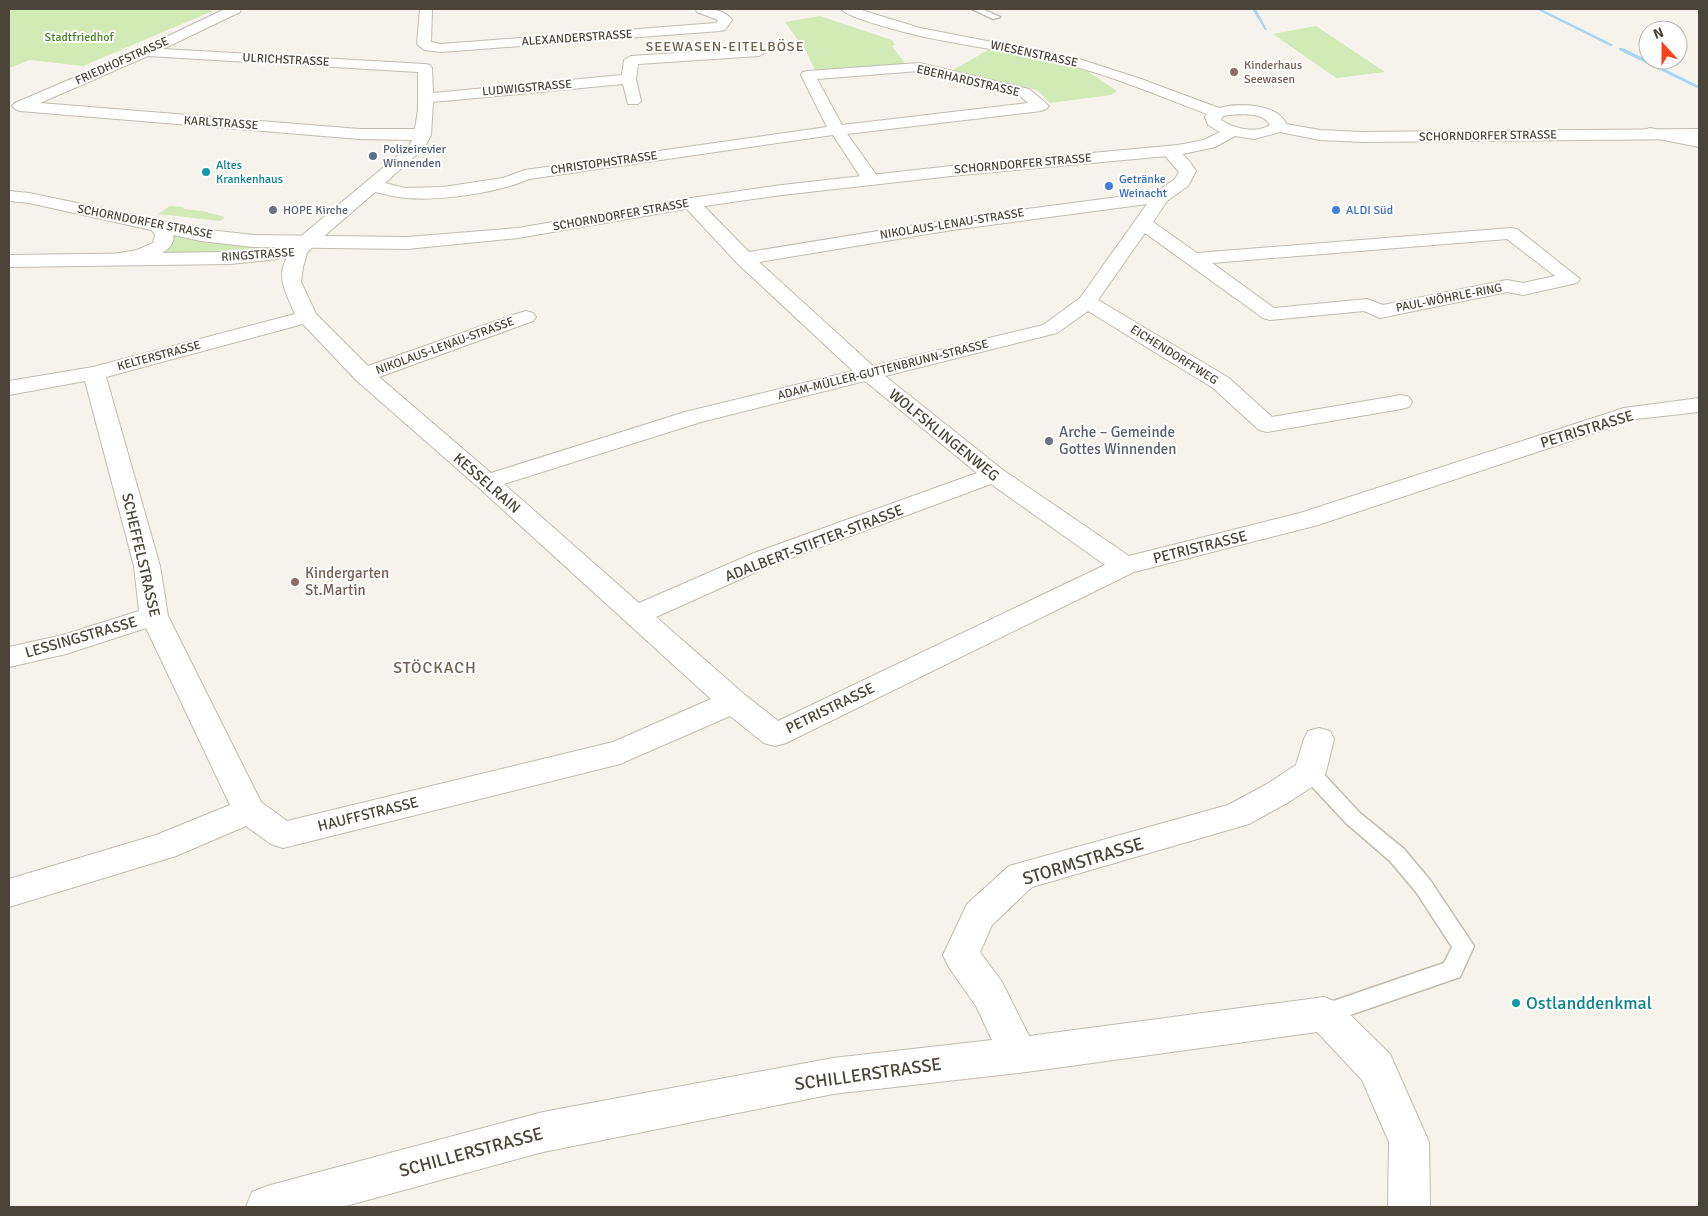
<svg xmlns="http://www.w3.org/2000/svg" width="1708" height="1216" viewBox="0 0 1708 1216" font-family="Signika,sans-serif">
<style>
.green{fill:#d2eab5}
.lines{fill:none;stroke-linecap:round;stroke-linejoin:round}
.stream{fill:#a9d4f2;fill-rule:evenodd}
.service-casing{stroke:#c2bbae;stroke-width:3}
.minor-casing{stroke:#c2bbae;stroke-width:2}
.tertiary-casing{stroke:#c2bbae;stroke-width:2}
.service{fill:#fff;fill-rule:evenodd}
.minor{fill:#fff;fill-rule:evenodd}
.tertiary{fill:#fff;fill-rule:evenodd}
.education-dot{fill:#8d6e63;stroke:#fff;stroke-width:2}
.service-dot{fill:#5c6f8a;stroke:#fff;stroke-width:2}
.culture-dot{fill:#0f9aa8;stroke:#fff;stroke-width:2}
.shop-dot{fill:#3f7fe0;stroke:#fff;stroke-width:2}
.worship-dot{fill:#6b7280;stroke:#fff;stroke-width:2}
.labels{text-anchor:middle;dominant-baseline:central;stroke-width:4;stroke-linejoin:round;paint-order:stroke}
.far-park-label{font-size:12px;fill:#4a7f2a;stroke:#fff}
.far-street-label{font-size:12px;fill:#4b4439;stroke:#fff}
.far-education-label{font-size:12px;fill:#785e54;stroke:#fff;text-anchor:start}
.far-service-label{font-size:12px;fill:#4e5e75;stroke:#fff;text-anchor:start}
.far-culture-label{font-size:12px;fill:#0d838f;stroke:#fff;text-anchor:start}
.far-shop-label{font-size:12px;fill:#366cbe;stroke:#fff;text-anchor:start}
.far-worship-label{font-size:12px;fill:#5b616d;stroke:#fff;text-anchor:start}
.far-neighbourhood-label{font-size:14px;letter-spacing:1px;fill:#6e6250;stroke:#fff}
.street-label{font-size:15px;fill:#4b4439;stroke:#fff}
.worship-label{font-size:15px;fill:#5b616d;stroke:#fff;text-anchor:start}
.education-label{font-size:15px;fill:#785e54;stroke:#fff;text-anchor:start}
.neighbourhood-label{font-size:16px;letter-spacing:1px;fill:#6e6250;stroke:#fff}
.near-street-label{font-size:18px;fill:#4b4439;stroke:#fff}
.near-culture-label{font-size:18px;fill:#0d838f;stroke:#fff;text-anchor:start}
</style>
<rect width="100%" height="100%" fill="#f6f3ec"/>
<path class="green" d="M 9,9 L 217,9 L 83,66 L 30,60 L 9,68 Z
M 820,16 L 892,40 L 895,45 L 892,46 L 906,65 L 815,70 L 806,51 L 785,22 Z
M 1316,26 L 1385,72 L 1336,78 L 1273,34 Z
M 990,49 L 1084,69 L 1117,91 L 1111,95 L 1050,103 L 1037,90 L 953,70 Z
M 170,206 L 183,207 L 184,209 L 202,211 L 225,217 L 220,221 L 158,214 Z
M 176,234 L 262,246 C 246,256 176,255 153,256 L 165,247 Z"/>
<g class="lines">
<path class="stream" d="M 1252,9 L 1256,9 L 1267,30 L 1265,30 Z
M 1536,9 L 1541,9 L 1614,45 L 1610,46 Z
M 1619,48 L 1623,48 L 1699,86 L 1699,89 L 1619,50 Z"/>
<g class="service-casing">
<path id="service" d="M 972,9 L 982,9 L 1000,17 L 993,19 Z
M 1310,765 L 1317,767 L 1360,813 L 1404,849 L 1430,880 L 1474,946 L 1460,977 L 1324,1024 L 1316,1021 L 1313,1014 L 1316,1007 L 1444,963 L 1452,947 L 1416,892 L 1390,861 L 1346,823 L 1303,777 L 1301,772 L 1303,767 Z"/>
</g>
<g class="minor-casing">
<path id="minor" d="M 225,9 L 241,9 L 240,12 L 163,49 L 425,64 L 430,65 L 432,68 L 433,93 L 622,75 L 624,60 L 631,56 L 759,48 L 766,52 L 759,56 L 638,64 L 636,79 L 641,101 L 638,104 L 628,104 L 623,84 L 433,102 L 431,135 L 424,148 L 385,183 L 405,188 L 443,187 L 503,178 L 525,170 L 827,127 L 801,75 L 803,72 L 808,71 L 919,63 L 1029,89 L 1049,106 L 1046,109 L 1041,111 L 847,134 L 880,180 L 877,184 L 865,184 L 833,135 L 529,179 C 498,193 440,201 406,198 C 396,197 385,194 375,192 L 314,245 L 307,253 L 303,267 L 301,282 L 316,314 L 368,366 L 519,313 L 526,311 L 533,313 L 536,317 L 533,321 L 379,377 L 491,473 L 685,412 L 853,371 L 737,263 L 685,207 L 682,203 L 685,199 L 691,198 L 697,199 L 749,252 L 952,219 L 1156,192 L 1175,179 L 1179,172 L 1161,151 L 1163,148 C 1177,144 1189,160 1196,171 L 1188,186 L 1167,201 L 1153,222 L 1197,253 L 1511,228 L 1517,229 L 1580,279 L 1577,283 L 1523,295 L 1507,292 L 1380,318 L 1364,311 L 1270,320 L 1263,318 L 1145,233 L 1098,300 L 1229,378 L 1272,417 L 1401,395 L 1409,397 L 1412,402 L 1409,407 L 1401,409 L 1267,432 L 1259,430 L 1213,388 L 1088,311 L 1057,333 L 885,376 L 1003,470 L 1129,556 L 1300,513 L 1624,408 L 1699,398 L 1699,412 L 1636,419 L 1318,525 L 1134,572 L 786,743 L 775,746 L 764,743 L 730,716 L 620,764 L 283,848 L 271,844 L 246,826 L 176,856 L 9,907 L 9,879 L 156,835 L 230,805 L 146,628 L 66,654 L 9,667 L 9,647 L 63,635 L 139,611 L 134,566 L 85,381 L 9,395 L 9,381 L 93,367 L 295,314 C 279,278 275,271 300,237 L 409,146 L 412,140 L 359,139 L 20,111 L 15,109 L 12,106 L 15,103 L 141,49 ZM 148,56 L 418,72 L 418,110 L 415,129 L 359,129 L 40,103 ZM 919,71 L 1019,95 L 1028,103 L 842,125 L 817,79 ZM 1147,204 L 1080,298 L 1043,325 L 873,366 L 759,262 L 952,230 ZM 1507,239 L 1555,276 L 1523,283 L 1507,280 L 1383,305 L 1367,299 L 1274,308 L 1212,263 ZM 303,324 L 356,380 L 478,487 L 711,699 L 613,742 L 287,821 L 261,802 L 168,616 L 160,566 L 106,377 ZM 865,381 L 977,473 L 754,553 L 639,603 L 504,484 L 701,422 ZM 991,484 L 1105,565 L 778,721 L 744,694 L 656,617 L 772,565 Z
M 420,9 L 432,9 L 431,42 L 441,44 L 716,23 L 718,20 L 697,12 L 696,9 C 710,9 723,8 732,20 L 725,30 L 720,31 L 441,52 L 424,50 L 417,44 Z
M 1650,128 L 1699,137 L 1699,147 L 1644,136 L 1642,133 L 1644,130 Z
M 157,220 L 163,221 C 168,227 176,234 173,241 C 167,260 118,268 102,264 L 100,260 L 102,256 L 137,250 L 153,243 L 155,235 L 148,225 L 151,221 Z
M 1319,728 L 1330,731 L 1334,739 L 1326,772 L 1321,781 L 1289,802 L 1249,824 L 1032,887 L 992,925 L 980,952 L 1002,982 L 1029,1036 L 1324,997 L 1337,1002 L 1390,1054 L 1429,1142 L 1430,1207 L 1388,1207 L 1389,1142 L 1362,1080 L 1317,1032 L 1019,1073 L 833,1094 L 543,1152 L 342,1207 L 246,1207 L 252,1192 L 267,1186 L 543,1112 L 833,1058 L 992,1040 L 976,1006 L 948,966 L 943,955 L 967,904 L 1009,866 L 1228,805 L 1267,784 L 1296,765 L 1304,739 L 1308,731 Z"/>
</g>
<g class="tertiary-casing">
<path id="tertiary" d="M 841,9 L 858,9 L 920,28 L 1079,59 L 1141,79 L 1219,108 C 1236,103 1278,103 1286,124 L 1320,130 L 1362,132 L 1699,129 L 1699,139 L 1362,142 L 1320,140 L 1280,132 L 1254,139 L 1235,136 L 1215,147 L 1178,155 L 951,176 L 782,195 L 691,208 L 518,238 L 407,249 L 253,247 L 201,241 L 29,203 L 9,201 L 9,191 L 29,193 L 201,229 L 253,235 L 407,237 L 518,228 L 691,198 L 782,185 L 951,166 L 1178,145 L 1204,140 L 1220,132 L 1208,125 L 1205,117 L 1207,114 C 1157,95 1106,73 1053,61 C 1005,50 956,45 908,33 C 896,30 846,17 841,9 ZM 1229,115 C 1242,114 1263,112 1270,125 C 1255,134 1236,129 1221,120 L 1223,116 Z
M 271,249 L 278,251 L 280,255 L 278,259 L 230,264 L 9,267 L 9,255 L 230,252 Z"/>
</g>
<use href="#service" class="service"/>
<use href="#minor" class="minor"/>
<use href="#tertiary" class="tertiary"/>
</g>
<g class="education-dot">
<circle cx="1234" cy="72" r="5"/>
<circle cx="295" cy="582" r="5"/>
</g>
<circle class="service-dot" cx="373" cy="156" r="5"/>
<g class="culture-dot">
<circle cx="206" cy="172" r="5"/>
<circle cx="1516" cy="1003" r="5"/>
</g>
<g class="shop-dot">
<circle cx="1109" cy="186" r="5"/>
<circle cx="1336" cy="210" r="5"/>
</g>
<g class="worship-dot">
<circle cx="273" cy="210" r="5"/>
<circle cx="1049" cy="441" r="5"/>
</g>
<g class="labels">
<g class="far-park-label">
<text x="79" y="37">Stadtfriedhof</text>
</g>
<g class="far-street-label">
<text transform="translate(577 38) rotate(-4)">ALEXANDERSTRASSE</text>
<text transform="translate(1034 54) rotate(12)">WIESENSTRASSE</text>
<text transform="translate(286 60) rotate(3)">ULRICHSTRASSE</text>
<text transform="translate(122 61) rotate(-24)">FRIEDHOFSTRASSE</text>
<text transform="translate(968 81) rotate(13)">EBERHARDSTRASSE</text>
<text transform="translate(527 88) rotate(-5)">LUDWIGSTRASSE</text>
<text transform="translate(221 123) rotate(4)">KARLSTRASSE</text>
<text transform="translate(1488 136) rotate(-1)">SCHORNDORFER STRASSE</text>
<text transform="translate(604 163) rotate(-8)">CHRISTOPHSTRASSE</text>
<text transform="translate(1023 164) rotate(-5)">SCHORNDORFER STRASSE</text>
<text transform="translate(621 215) rotate(-10)">SCHORNDORFER STRASSE</text>
<text transform="translate(145 222) rotate(11)">SCHORNDORFER STRASSE</text>
<text transform="translate(952 224) rotate(-9)">NIKOLAUS-LENAU-STRASSE</text>
<text transform="translate(258 255) rotate(-4)">RINGSTRASSE</text>
<text transform="translate(1449 298) rotate(-11)">PAUL-WÖHRLE-RING</text>
<text transform="translate(445 346) rotate(-20)">NIKOLAUS-LENAU-STRASSE</text>
<text transform="translate(1174 355) rotate(32)">EICHENDORFFWEG</text>
<text transform="translate(159 356) rotate(-15)">KELTERSTRASSE</text>
<text transform="translate(883 370) rotate(-14)">ADAM-MÜLLER-GUTTENBRUNN-STRASSE</text>
</g>
<g class="far-education-label">
<text x="1244" y="65">Kinderhaus<tspan x="1244" dy="14">Seewasen</tspan></text>
</g>
<g class="far-service-label">
<text x="383" y="149">Polizeirevier<tspan x="383" dy="14">Winnenden</tspan></text>
</g>
<g class="far-culture-label">
<text x="216" y="165">Altes<tspan x="216" dy="14">Krankenhaus</tspan></text>
</g>
<g class="far-shop-label">
<text x="1119" y="179">Getränke<tspan x="1119" dy="14">Weinacht</tspan></text>
<text x="1346" y="210">ALDI Süd</text>
</g>
<g class="far-worship-label">
<text x="283" y="210">HOPE Kirche</text>
</g>
<g class="far-neighbourhood-label">
<text x="725" y="46">SEEWASEN-EITELBÖSE</text>
</g>
<g class="street-label">
<text transform="translate(1587 429) rotate(-17)">PETRISTRASSE</text>
<text transform="translate(944 435) rotate(39)">WOLFSKLINGENWEG</text>
<text transform="translate(487 483) rotate(41)">KESSELRAIN</text>
<text transform="translate(814 543) rotate(-21)">ADALBERT-STIFTER-STRASSE</text>
<text transform="translate(1200 547) rotate(-14)">PETRISTRASSE</text>
<text transform="translate(141 555) rotate(77)">SCHEFFELSTRASSE</text>
<text transform="translate(81 637) rotate(-16)">LESSINGSTRASSE</text>
<text transform="translate(830 708) rotate(-26)">PETRISTRASSE</text>
<text transform="translate(368 814) rotate(-14)">HAUFFSTRASSE</text>
</g>
<g class="worship-label">
<text x="1059" y="432">Arche – Gemeinde<tspan x="1059" dy="17">Gottes Winnenden</tspan></text>
</g>
<g class="education-label">
<text x="305" y="573">Kindergarten<tspan x="305" dy="17">St.Martin</tspan></text>
</g>
<g class="neighbourhood-label">
<text x="435" y="668">STÖCKACH</text>
</g>
<g class="near-street-label">
<text transform="translate(1083 861) rotate(-17)">STORMSTRASSE</text>
<text transform="translate(868 1074) rotate(-8)">SCHILLERSTRASSE</text>
<text transform="translate(471 1152) rotate(-15)">SCHILLERSTRASSE</text>
</g>
<g class="near-culture-label">
<text x="1526" y="1003">Ostlanddenkmal</text>
</g>
</g>
<rect width="1708" height="1216" fill="none" stroke="#4b4439" stroke-width="20"/>
<g transform="translate(1663 45) rotate(339)"><circle r="24" fill="#ffffff" stroke="#b7b4b0"/>
<path d="M0-4L9 19L0 12L-9 19Z" fill="#fc3f1d"/>
<text y="-8" font-size="14" font-weight="bold" text-anchor="middle" fill="#4b4439">N</text>
</g>
</svg>
